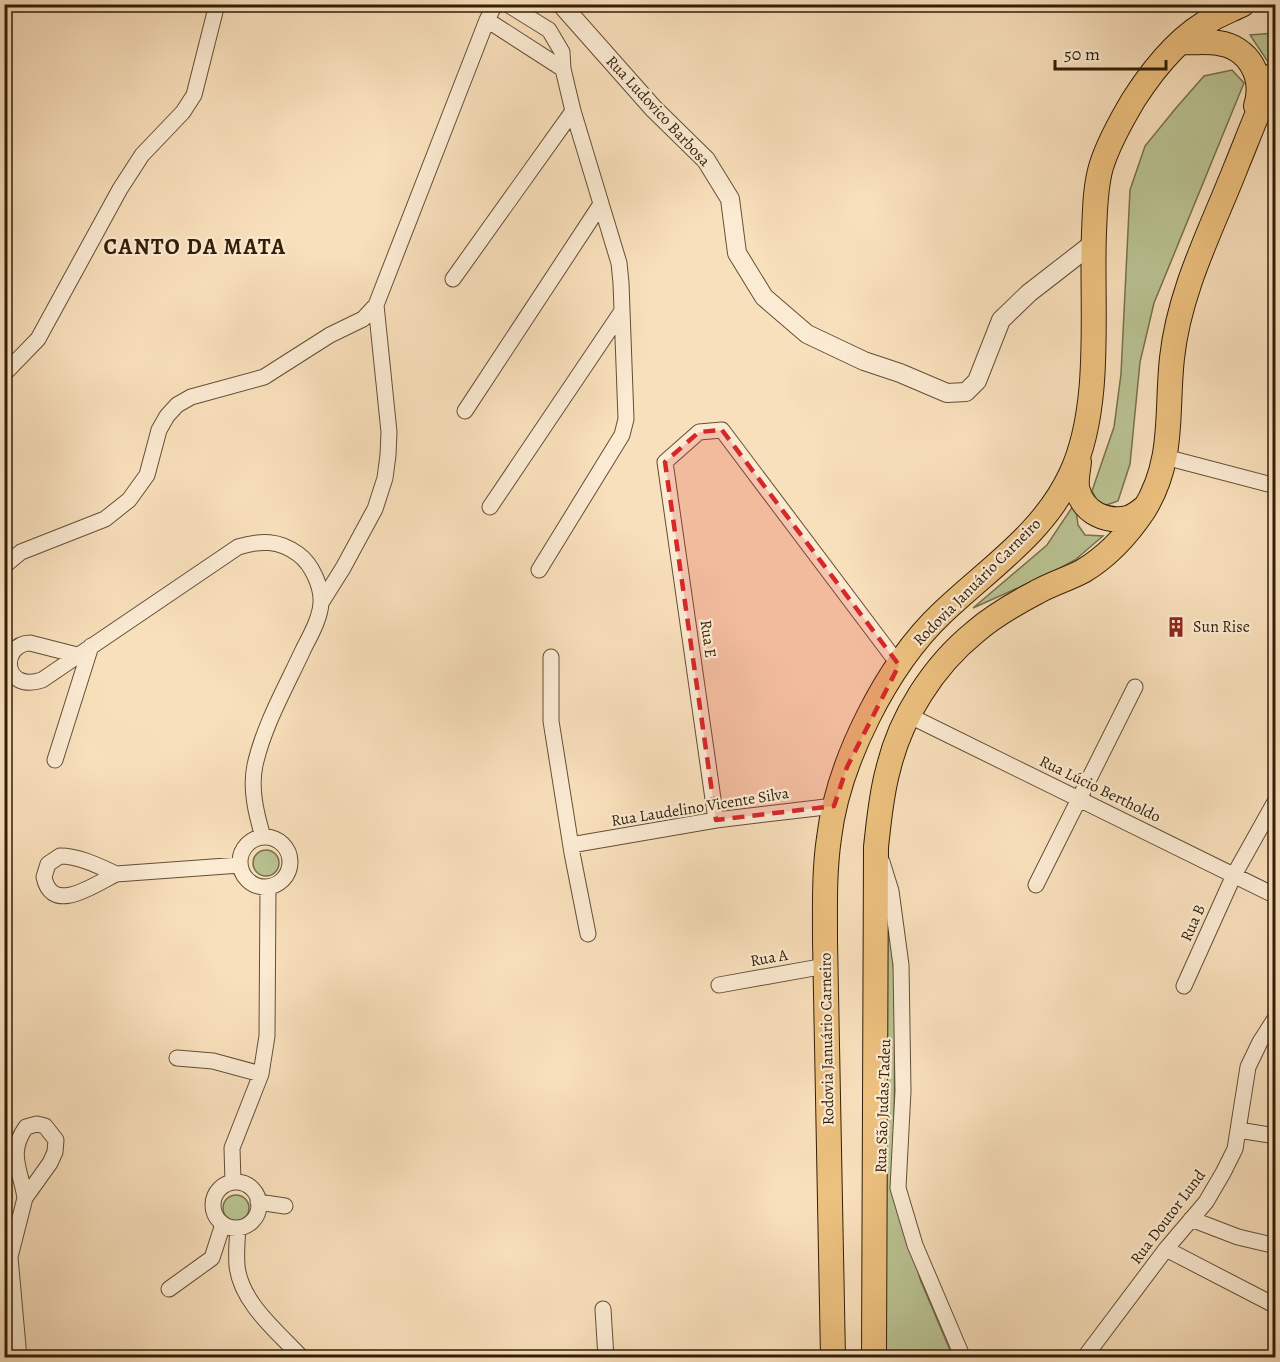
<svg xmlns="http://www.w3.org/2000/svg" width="1280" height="1362" viewBox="0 0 1280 1362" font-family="Alegreya,serif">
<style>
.green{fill:#bac393;stroke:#76704c;stroke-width:1.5}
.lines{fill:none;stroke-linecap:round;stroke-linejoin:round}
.minor-casing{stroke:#644e34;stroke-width:17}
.tertiary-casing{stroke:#644e34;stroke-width:20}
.trunk-casing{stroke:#321e06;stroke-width:26}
.minor{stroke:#fbebd3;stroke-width:15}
.tertiary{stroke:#fbebd3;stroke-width:18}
.trunk{stroke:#ecc07e;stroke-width:24}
.marked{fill:#d62828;fill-opacity:0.2;stroke:#d62828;stroke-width:4.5;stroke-dasharray:12 8;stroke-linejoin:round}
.labels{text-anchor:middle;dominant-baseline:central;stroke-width:4.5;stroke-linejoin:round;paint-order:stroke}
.street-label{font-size:16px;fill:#321e06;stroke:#fbebd3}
.poi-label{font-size:16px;fill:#321e06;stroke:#fbebd3;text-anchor:start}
.district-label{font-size:22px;font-weight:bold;letter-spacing:1.5px;fill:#321e06;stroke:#fbebd3}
</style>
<rect width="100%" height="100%" fill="#f9e0bc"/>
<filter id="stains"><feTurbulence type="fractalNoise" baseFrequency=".00333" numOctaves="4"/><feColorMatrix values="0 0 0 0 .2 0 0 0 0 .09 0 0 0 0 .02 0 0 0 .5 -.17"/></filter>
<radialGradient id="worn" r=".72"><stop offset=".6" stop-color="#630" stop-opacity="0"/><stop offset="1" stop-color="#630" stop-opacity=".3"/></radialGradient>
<path class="green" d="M 1275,33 L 1275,52 L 1270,65 L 1250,35 Z
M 1232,70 L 1244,83 L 1154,303 L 1140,362 L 1130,464 L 1118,501 L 1101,507 L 1092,491 L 1114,427 L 1121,374 L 1130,190 L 1145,146 L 1176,108 L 1204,76 Z
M 1075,503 L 1078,525 L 1085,535 L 1103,536 L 1075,560 L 1049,574 L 973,608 L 1047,545 Z
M253 863a13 13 0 1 1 26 0a13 13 0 1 1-26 0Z
M 886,894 L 895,982 L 894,1162 L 920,1279 L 953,1357 L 878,1358 Z
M223 1208a13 13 0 1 1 26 0a13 13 0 1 1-26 0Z"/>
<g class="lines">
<g class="minor-casing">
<path id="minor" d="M 507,4 L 549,30 L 562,52 L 563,69 L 573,111 L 619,263 L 621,283 L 626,419 L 622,435 L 539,570
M 487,20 L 563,69
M 453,279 L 573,111
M 4,374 L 38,339 L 120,189 L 142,155 L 183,112 L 194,95 L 217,4
M 465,411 L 601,204
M 1165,457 L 1276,486
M 490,507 L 622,311
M 4,566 L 21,552 L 105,519 L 129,500 L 147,475 L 159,430 L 167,416 L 177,405 L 191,397 L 264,377 L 330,335 L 363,319 L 376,305 L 487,20 L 495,4
M 321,603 L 343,568 L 375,509 L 385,478 L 388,455 L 389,432 L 376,305
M 77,655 L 30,643 C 0,644 2,693 42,680 L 238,547 C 261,540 279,540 298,554 C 312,564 322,587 321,603 C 320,619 310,636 303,650 C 286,687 264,725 255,765 C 250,789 256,813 263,837
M 551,657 L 551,721 L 572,853 L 588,934
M 908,715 L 1276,896
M 55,760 L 91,646
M 716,820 L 665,462 L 699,432 L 722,430 L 899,665
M240 862a25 25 0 1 1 50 0a25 25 0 1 1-50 0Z
M 571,845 L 716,820 L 834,806
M 60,856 C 79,856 99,866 116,874 C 95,884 52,916 44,877 L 48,864 Z
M 882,862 L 891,891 L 901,965 L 903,1091 L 898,1188 L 915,1245 L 963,1358
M 116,874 L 240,865
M 1036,885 L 1135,687
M 719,985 L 825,966
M 1184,986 L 1234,875 L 1276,800
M 177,1058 L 213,1061 L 261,1074
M 1238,1130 L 1276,1136
M 233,1182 L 232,1148 L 261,1074 L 267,1036 L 268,888
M213 1205a23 23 0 1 1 46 0a23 23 0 1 1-46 0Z
M 258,1202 L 285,1206
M 1191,1219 L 1238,1237 L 1276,1246
M 238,1228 C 237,1240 236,1253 237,1266 C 241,1303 278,1332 302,1358
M 1166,1249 L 1276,1306
M 169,1289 L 212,1258 L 223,1224
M 603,1309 L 606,1358
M 19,1358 L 10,1257 L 25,1198 L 50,1163 L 55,1152 L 56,1140 L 45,1126 L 37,1124 L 26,1127 C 7,1154 21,1170 25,1198
M 1084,1358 L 1166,1249 L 1206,1202 L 1223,1173 L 1235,1149 L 1248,1067 L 1260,1042 L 1276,1017"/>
</g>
<g class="tertiary-casing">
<path id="tertiary" d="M 561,4 L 653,108 L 706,160 L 730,199 L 737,253 L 764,297 L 807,334 L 864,361 L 900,373 L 947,393 L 966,392 L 977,381 L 1001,320 L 1029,293 L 1087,248 L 1094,246"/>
</g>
<g class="trunk-casing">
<path id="trunk" d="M 1180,42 C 1193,43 1206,41 1218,43 C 1249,47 1265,77 1256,106
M 1079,462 C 1078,471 1075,483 1078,491 C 1084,513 1107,523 1128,518 C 1134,516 1139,512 1144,508
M 833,1358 L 825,941 C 825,907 824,872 829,838 C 838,762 887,665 942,613 C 988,569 1044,533 1071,474 C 1103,406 1091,307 1094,232 C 1095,211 1095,188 1101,167 C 1108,144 1122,119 1134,99 C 1154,68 1180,35 1214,18 C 1223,13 1233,9 1243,4
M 874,1358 L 876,847 C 879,821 881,795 888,770 C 900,718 933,666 975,632 C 991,618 1018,602 1037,592 C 1051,584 1068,579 1083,571 C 1108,556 1128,534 1144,510 C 1175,460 1166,412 1172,358 C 1179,291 1212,228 1236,167 C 1245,145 1253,124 1262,103 C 1266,93 1270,82 1276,73"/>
</g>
<use href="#minor" class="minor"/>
<use href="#tertiary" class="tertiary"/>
<use href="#trunk" class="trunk"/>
</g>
<path class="marked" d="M 722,430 L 899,665 L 847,767 L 834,806 L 716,820 L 665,462 L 699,432 Z"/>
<defs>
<g id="building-bare" transform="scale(1.62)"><path d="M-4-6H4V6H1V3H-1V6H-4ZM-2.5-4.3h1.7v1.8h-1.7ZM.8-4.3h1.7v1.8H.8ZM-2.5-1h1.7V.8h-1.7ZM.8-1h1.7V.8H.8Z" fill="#8f2418" stroke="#fbebd3" stroke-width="2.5" paint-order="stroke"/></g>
</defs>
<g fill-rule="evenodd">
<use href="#building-bare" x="1176" y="627"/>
</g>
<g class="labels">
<g class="street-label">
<text transform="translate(658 111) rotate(47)">Rua Ludovico Barbosa</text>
<text transform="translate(977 582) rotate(-45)">Rodovia Januário Carneiro</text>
<text transform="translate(708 639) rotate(82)">Rua E</text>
<text transform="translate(1100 789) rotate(26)">Rua Lúcio Bertholdo</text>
<text transform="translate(700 807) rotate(-9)">Rua Laudelino Vicente Silva</text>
<text transform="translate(1193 923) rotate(-66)">Rua B</text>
<text transform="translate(769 958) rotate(-10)">Rua A</text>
<text transform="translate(827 1039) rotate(-91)">Rodovia Januário Carneiro</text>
<text transform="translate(883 1106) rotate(-88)">Rua São Judas Tadeu</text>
<text transform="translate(1168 1217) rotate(-53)">Rua Doutor Lund</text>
</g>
<g class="poi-label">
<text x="1193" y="627">Sun Rise</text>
</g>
<g class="district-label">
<text x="195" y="247">CANTO DA MATA</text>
</g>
</g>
<rect width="1280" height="1362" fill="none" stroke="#f9e0bc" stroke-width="24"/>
<rect x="6" y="6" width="1268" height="1350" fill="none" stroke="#321e06" stroke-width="3"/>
<rect x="12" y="12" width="1256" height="1338" fill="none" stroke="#321e06" stroke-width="1.5"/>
<path d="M1055 60v9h111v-9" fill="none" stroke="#321e06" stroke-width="3"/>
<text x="1064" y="60" font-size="18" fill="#321e06" stroke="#fbebd3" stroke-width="4.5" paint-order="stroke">50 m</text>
<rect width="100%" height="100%" filter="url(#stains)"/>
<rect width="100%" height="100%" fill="url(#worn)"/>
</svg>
